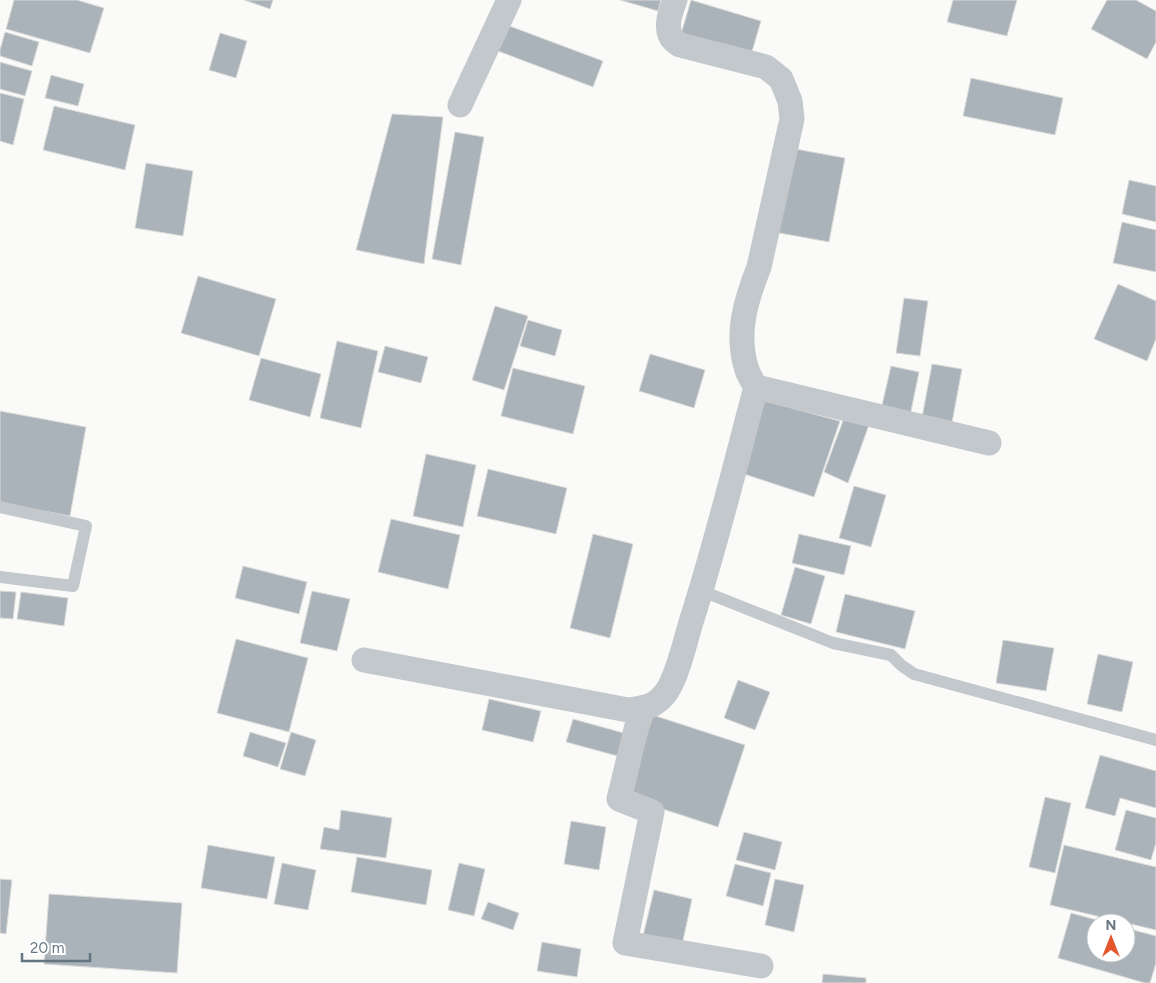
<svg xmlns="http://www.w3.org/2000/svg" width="1156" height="983" viewBox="0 0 1156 983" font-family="Figtree,sans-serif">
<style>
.building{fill:#aab3b9;stroke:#dcdcda}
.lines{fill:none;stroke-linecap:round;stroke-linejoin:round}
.service{stroke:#c3c8cc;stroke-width:12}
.minor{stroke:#c3c8cc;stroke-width:25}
</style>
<rect width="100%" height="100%" fill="#fafaf8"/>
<path class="building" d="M 14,0 L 77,0 L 104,8 L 90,53 L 6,29 Z
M 244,0 L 273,0 L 270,9 Z
M 620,0 L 661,0 L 658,11 Z
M 691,0 L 761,21 L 751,55 L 681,34 Z
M 953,0 L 1017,0 L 1007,36 L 947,22 Z
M 1107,0 L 1136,0 L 1156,11 L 1156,42 L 1147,59 L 1091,29 Z
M 507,25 L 603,61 L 593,87 L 498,51 Z
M 5,32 L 39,42 L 32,66 L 0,56 L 0,50 Z
M 220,33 L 247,41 L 236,78 L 209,70 Z
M 0,62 L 32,71 L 25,96 L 0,89 Z
M 51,75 L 84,84 L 78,106 L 45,98 Z
M 971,78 L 1063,98 L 1055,135 L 963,116 Z
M 0,93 L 24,99 L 13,145 L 0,141 Z
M 54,106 L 135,125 L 125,170 L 43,150 Z
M 392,114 L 443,117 L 424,264 L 356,250 Z
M 455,132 L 484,137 L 461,265 L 432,259 Z
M 790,148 L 845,158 L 829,242 L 774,232 Z
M 146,163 L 193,171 L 183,236 L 135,228 Z
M 1129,180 L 1156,186 L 1156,222 L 1122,214 Z
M 1122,222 L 1156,230 L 1156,272 L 1113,263 Z
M 198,276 L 276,299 L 259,356 L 181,333 Z
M 1118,284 L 1156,301 L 1156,339 L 1147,361 L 1094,339 Z
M 904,298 L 928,301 L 920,356 L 896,353 Z
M 495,306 L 528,316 L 504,390 L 472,380 Z
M 528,320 L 562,330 L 555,356 L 520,346 Z
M 337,341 L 378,351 L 361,428 L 320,418 Z
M 385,346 L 428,357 L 421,383 L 378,372 Z
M 650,354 L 705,370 L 694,408 L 639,391 Z
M 261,358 L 321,374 L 310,417 L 249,400 Z
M 932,364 L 962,369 L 951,428 L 921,423 Z
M 891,366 L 919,372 L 909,421 L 880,414 Z
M 513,368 L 585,386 L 573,434 L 501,416 Z
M 762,400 L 840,421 L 814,497 L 738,472 Z
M 0,411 L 86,427 L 70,516 L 0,503 Z
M 844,418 L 869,425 L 848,483 L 824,472 Z
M 426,454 L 476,465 L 463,527 L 413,516 Z
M 488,469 L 567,488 L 556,534 L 477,516 Z
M 854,486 L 886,495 L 871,547 L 839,538 Z
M 391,519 L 460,535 L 448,589 L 378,572 Z
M 593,534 L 633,544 L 610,638 L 570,628 Z
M 799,534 L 851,546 L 844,575 L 792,563 Z
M 243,566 L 307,582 L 299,614 L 235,598 Z
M 795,567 L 825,576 L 811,624 L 781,615 Z
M 0,591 L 16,592 L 13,619 L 0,618 Z
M 312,591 L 350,599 L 337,651 L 300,643 Z
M 21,592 L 68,598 L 64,626 L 17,619 Z
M 845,594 L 915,611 L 905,649 L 836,632 Z
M 236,639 L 308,658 L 289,732 L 217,713 Z
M 1003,640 L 1054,648 L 1046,691 L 996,683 Z
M 1098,654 L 1133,662 L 1122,712 L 1087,704 Z
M 738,680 L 770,692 L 755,730 L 724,718 Z
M 489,699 L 541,711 L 533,742 L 482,730 Z
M 653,715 L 745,745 L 718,827 L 626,797 Z
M 573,719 L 631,735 L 625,758 L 566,742 Z
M 250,732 L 286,743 L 278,767 L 243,756 Z
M 291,732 L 316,740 L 305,776 L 280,769 Z
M 1100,755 L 1156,771 L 1156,808 L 1120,798 L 1115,816 L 1085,808 Z
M 1045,797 L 1071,803 L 1055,873 L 1029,867 Z
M 341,810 L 392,818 L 386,858 L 320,849 L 324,827 L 339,830 Z
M 1126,810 L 1156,818 L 1156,843 L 1151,860 L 1115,850 Z
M 571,821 L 606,827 L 599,870 L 564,864 Z
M 744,832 L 782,842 L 775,870 L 736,860 Z
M 208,845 L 275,857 L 267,899 L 201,888 Z
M 1064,845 L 1156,867 L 1156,930 L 1050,905 Z
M 357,857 L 432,870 L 426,905 L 351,892 Z
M 282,863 L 316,870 L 308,910 L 274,904 Z
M 459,863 L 485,869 L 474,916 L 448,910 Z
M 735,864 L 771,873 L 763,906 L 726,896 Z
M 0,879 L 12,880 L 6,934 L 0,933 Z
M 775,879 L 804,885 L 794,932 L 765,925 Z
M 654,890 L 692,899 L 682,945 L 643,936 Z
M 49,894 L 182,903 L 177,973 L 44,964 Z
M 488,902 L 519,913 L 513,930 L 481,919 Z
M 1071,913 L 1108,923 L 1096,923 L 1096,953 L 1126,953 L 1126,928 L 1156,936 L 1156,963 L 1150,983 L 1145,983 L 1058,958 Z
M 542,942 L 581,949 L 577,977 L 537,971 Z
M 823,974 L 866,978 L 866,983 L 822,983 Z"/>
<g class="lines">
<path class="service" d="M 0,507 L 86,526 L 73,586 L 0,577
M 702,591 L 833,643 L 891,655 L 901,665 L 914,674 L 1156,740"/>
<path class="minor" d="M 460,105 L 509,0
M 756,387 L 989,443
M 364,660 L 628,710 C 646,708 657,706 667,691 C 678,674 685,642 691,622 C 716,545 735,466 756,387 C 753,382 749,376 747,370 C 735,334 746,300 759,267 L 792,119 L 790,101 L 781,79 L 766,67 L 680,45 C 677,43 673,40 671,37 C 665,25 671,11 675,0
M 641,709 L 619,799 L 652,812 L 625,943 L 761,966"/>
</g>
<g transform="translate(1111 938)"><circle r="24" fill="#ffffff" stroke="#c1c8cd"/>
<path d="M0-4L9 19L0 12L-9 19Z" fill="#e4572e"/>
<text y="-8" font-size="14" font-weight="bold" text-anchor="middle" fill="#657683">N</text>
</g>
<path d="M22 953v8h68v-8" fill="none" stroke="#657683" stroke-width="2.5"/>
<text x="30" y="953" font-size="15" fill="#657683" stroke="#ffffff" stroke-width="4" paint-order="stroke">20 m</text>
</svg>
